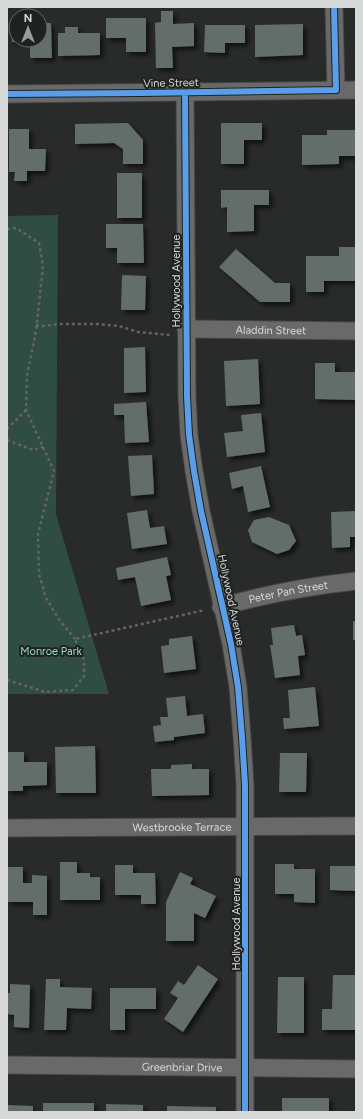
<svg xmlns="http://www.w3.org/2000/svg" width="363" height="1119" viewBox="0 0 363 1119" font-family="Figtree,sans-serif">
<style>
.green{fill:#2f4d43}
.building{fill:#636d69;filter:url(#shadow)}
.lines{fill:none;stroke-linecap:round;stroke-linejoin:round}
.minor-casing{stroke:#454746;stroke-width:19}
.path{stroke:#646463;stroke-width:2.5;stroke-dasharray:3 3;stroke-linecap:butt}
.minor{stroke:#696969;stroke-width:17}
.cycleway-casing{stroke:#1f2221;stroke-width:8}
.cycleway{stroke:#5a9eea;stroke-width:6}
.labels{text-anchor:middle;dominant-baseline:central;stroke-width:4;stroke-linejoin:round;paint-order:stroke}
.street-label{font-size:11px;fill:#d7d9d8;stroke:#1f2221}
.park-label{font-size:11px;fill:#91dfc5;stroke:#1f2221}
</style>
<defs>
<filter id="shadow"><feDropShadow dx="3.5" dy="3.5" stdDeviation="2" flood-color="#0009"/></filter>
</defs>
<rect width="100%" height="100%" fill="#292b2a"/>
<path class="green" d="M 58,215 L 56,514 L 109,694 L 7,694 L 7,216 Z"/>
<path class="building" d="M 161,11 L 173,11 L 173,24 L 194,23 L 194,46 L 172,47 L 173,68 L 156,68 L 155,23 L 161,22 Z
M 106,18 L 146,18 L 146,52 L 126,52 L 126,38 L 106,38 Z
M 12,23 L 16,23 L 16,40 L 40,40 L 40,23 L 51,23 L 52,58 L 30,58 L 30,41 L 12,42 Z
M 303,24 L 303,55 L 255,57 L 255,25 Z
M 205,25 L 245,25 L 245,43 L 225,43 L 225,53 L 204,52 Z
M 65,27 L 78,27 L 78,33 L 100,33 L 100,55 L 58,56 L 58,33 L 65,33 Z
M 128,123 L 143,140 L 143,164 L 123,164 L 123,149 L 114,143 L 75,144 L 75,124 Z
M 221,123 L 262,123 L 262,140 L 244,140 L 244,164 L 221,164 Z
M 9,129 L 29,129 L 29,149 L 46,149 L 45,171 L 27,171 L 27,181 L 14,181 L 15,172 L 9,172 Z
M 327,130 L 356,130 L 356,156 L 339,156 L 339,164 L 302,165 L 302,135 L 327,135 Z
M 117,173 L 142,173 L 142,218 L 117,218 Z
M 221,190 L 269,190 L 269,205 L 254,205 L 254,231 L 227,232 L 227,207 L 221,208 Z
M 106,224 L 143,224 L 144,263 L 117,263 L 117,248 L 106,248 Z
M 339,247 L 356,247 L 356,281 L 324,281 L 324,292 L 306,292 L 306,256 L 339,256 Z
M 236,249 L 275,283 L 290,283 L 290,302 L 260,302 L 219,267 Z
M 122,275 L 146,276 L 145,310 L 121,310 Z
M 145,347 L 146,392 L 124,393 L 124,348 Z
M 258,359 L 260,404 L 226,406 L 224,361 Z
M 315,363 L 335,363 L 335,372 L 356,372 L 356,400 L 315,399 Z
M 146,402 L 149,442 L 125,443 L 124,415 L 114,415 L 114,404 Z
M 261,413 L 265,452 L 227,457 L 224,433 L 243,431 L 241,415 Z
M 152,455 L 154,494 L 131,496 L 128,456 Z
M 261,466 L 270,507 L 248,512 L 243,486 L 232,489 L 229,473 Z
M 147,510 L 150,528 L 164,526 L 167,544 L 132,549 L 127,513 Z
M 356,511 L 356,537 L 350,537 L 350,547 L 332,548 L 331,512 Z
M 269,517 L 289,525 L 296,541 L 289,550 L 277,554 L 252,542 L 248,530 L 254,520 Z
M 167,557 L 171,575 L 166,576 L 171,600 L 141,606 L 135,577 L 118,580 L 116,568 Z
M 353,621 L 356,621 L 356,640 L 353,640 Z
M 294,625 L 296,636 L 302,635 L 305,655 L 298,656 L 300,675 L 275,678 L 270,645 L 273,645 L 271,628 Z
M 192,636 L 196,669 L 164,673 L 161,646 L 169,645 L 169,639 Z
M 315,687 L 319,726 L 284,729 L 283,718 L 290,718 L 288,690 Z
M 185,696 L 187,716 L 203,714 L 205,733 L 174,737 L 174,740 L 155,742 L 153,726 L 161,725 L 160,717 L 168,717 L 166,698 Z
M 95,746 L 96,793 L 56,793 L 55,747 Z
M 7,752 L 24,752 L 24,762 L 47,762 L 47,785 L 23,786 L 23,791 L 7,791 Z
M 280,753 L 307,753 L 306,792 L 279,792 Z
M 192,764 L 192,769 L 209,769 L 209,795 L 152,796 L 151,769 L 171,769 L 171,765 Z
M 60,862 L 77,862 L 77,873 L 90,873 L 90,877 L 100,877 L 100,900 L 60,900 Z
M 275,864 L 294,864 L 294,869 L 315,869 L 315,903 L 294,902 L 294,894 L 275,894 Z
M 115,865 L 133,865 L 133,873 L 155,873 L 156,904 L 141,904 L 141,895 L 115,895 Z
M 330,866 L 356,866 L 356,891 L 330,890 Z
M 7,867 L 23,867 L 23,883 L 32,883 L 32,875 L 47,876 L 47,915 L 33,915 L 33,902 L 7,902 Z
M 180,872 L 193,878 L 190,884 L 216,896 L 205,918 L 194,913 L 194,941 L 166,941 L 166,902 Z
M 198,965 L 218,979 L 183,1032 L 164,1019 L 178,998 L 170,993 L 178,981 L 184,985 Z
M 333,975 L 356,975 L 356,1030 L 322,1030 L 322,1009 L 332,1009 Z
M 278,977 L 304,977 L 304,1033 L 277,1033 Z
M 46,979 L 60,979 L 60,987 L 92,988 L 91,1009 L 67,1008 L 66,1030 L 44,1030 Z
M 10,984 L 30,985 L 29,1028 L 14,1027 L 14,1015 L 7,1014 L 7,993 L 10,993 Z
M 110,988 L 156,988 L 156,1009 L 125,1009 L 125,1030 L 110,1030 Z
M 282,1098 L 329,1098 L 329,1112 L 282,1112 Z
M 43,1103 L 94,1103 L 94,1112 L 43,1112 Z
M 106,1104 L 143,1105 L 143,1112 L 106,1112 Z
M 7,1105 L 33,1106 L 33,1112 L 7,1112 Z
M 167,1106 L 216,1107 L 216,1112 L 167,1112 Z"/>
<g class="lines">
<g class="minor-casing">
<g id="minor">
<path d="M 334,7 L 336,90"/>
<path d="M 185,93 L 187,396 L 189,435 L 194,471 L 201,511 L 231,644 L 238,687 L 242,737 L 245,785 L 245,1112"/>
<path d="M 7,94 L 356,90"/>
<path id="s1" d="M 186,329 L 356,331"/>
<path id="s2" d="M 221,607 C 266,594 310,586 356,581"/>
<path id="s3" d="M 7,828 L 356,826"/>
<path id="s4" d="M 7,1065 L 356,1069"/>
</g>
</g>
<path class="path" d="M 7,229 L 16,228 L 39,243 L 43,266 L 36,331 L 27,376 L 26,410 L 54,471 L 38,534 L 39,574 L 46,598 L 60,621 L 75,639
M 36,325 L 43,326 L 61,324 L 97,324 L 119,326 L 138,332 L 170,335
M 7,429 L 26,410
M 7,440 L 33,450 L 43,447
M 7,680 L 45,692 L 73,690 L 84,676 L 84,660 L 75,639 L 205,610"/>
<use href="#minor" class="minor"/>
<g class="cycleway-casing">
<path id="cycleway" d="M 185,93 L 187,396 L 189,435 L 194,471 L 201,511 L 231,644 L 238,687 L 242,737 L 245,785 L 245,1112
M 7,94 L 141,93 L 336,90 L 334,7"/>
</g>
<use href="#cycleway" class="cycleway"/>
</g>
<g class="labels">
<g class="street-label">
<text transform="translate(171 83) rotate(-1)">Vine Street</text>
<text transform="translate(176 281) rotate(-90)">Hollywood Avenue</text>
<text stroke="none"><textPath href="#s1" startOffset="85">Aladdin Street</textPath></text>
<text stroke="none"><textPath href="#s2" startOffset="69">Peter Pan Street</textPath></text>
<text transform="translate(231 600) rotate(78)">Hollywood Avenue</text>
<text stroke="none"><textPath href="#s3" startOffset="175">Westbrooke Terrace</textPath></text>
<text transform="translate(236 924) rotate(-90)">Hollywood Avenue</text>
<text stroke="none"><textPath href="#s4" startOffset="175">Greenbriar Drive</textPath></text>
</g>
<g class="park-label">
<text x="51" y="651">Monroe Park</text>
</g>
</g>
<rect width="363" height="1119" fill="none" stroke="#d7d9d8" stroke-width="16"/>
<g transform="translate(28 28)"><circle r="19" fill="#1f2221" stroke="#696b6a"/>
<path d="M0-3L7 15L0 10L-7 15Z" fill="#9a9c9b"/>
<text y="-6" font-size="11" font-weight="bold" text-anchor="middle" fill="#d7d9d8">N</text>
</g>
</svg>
